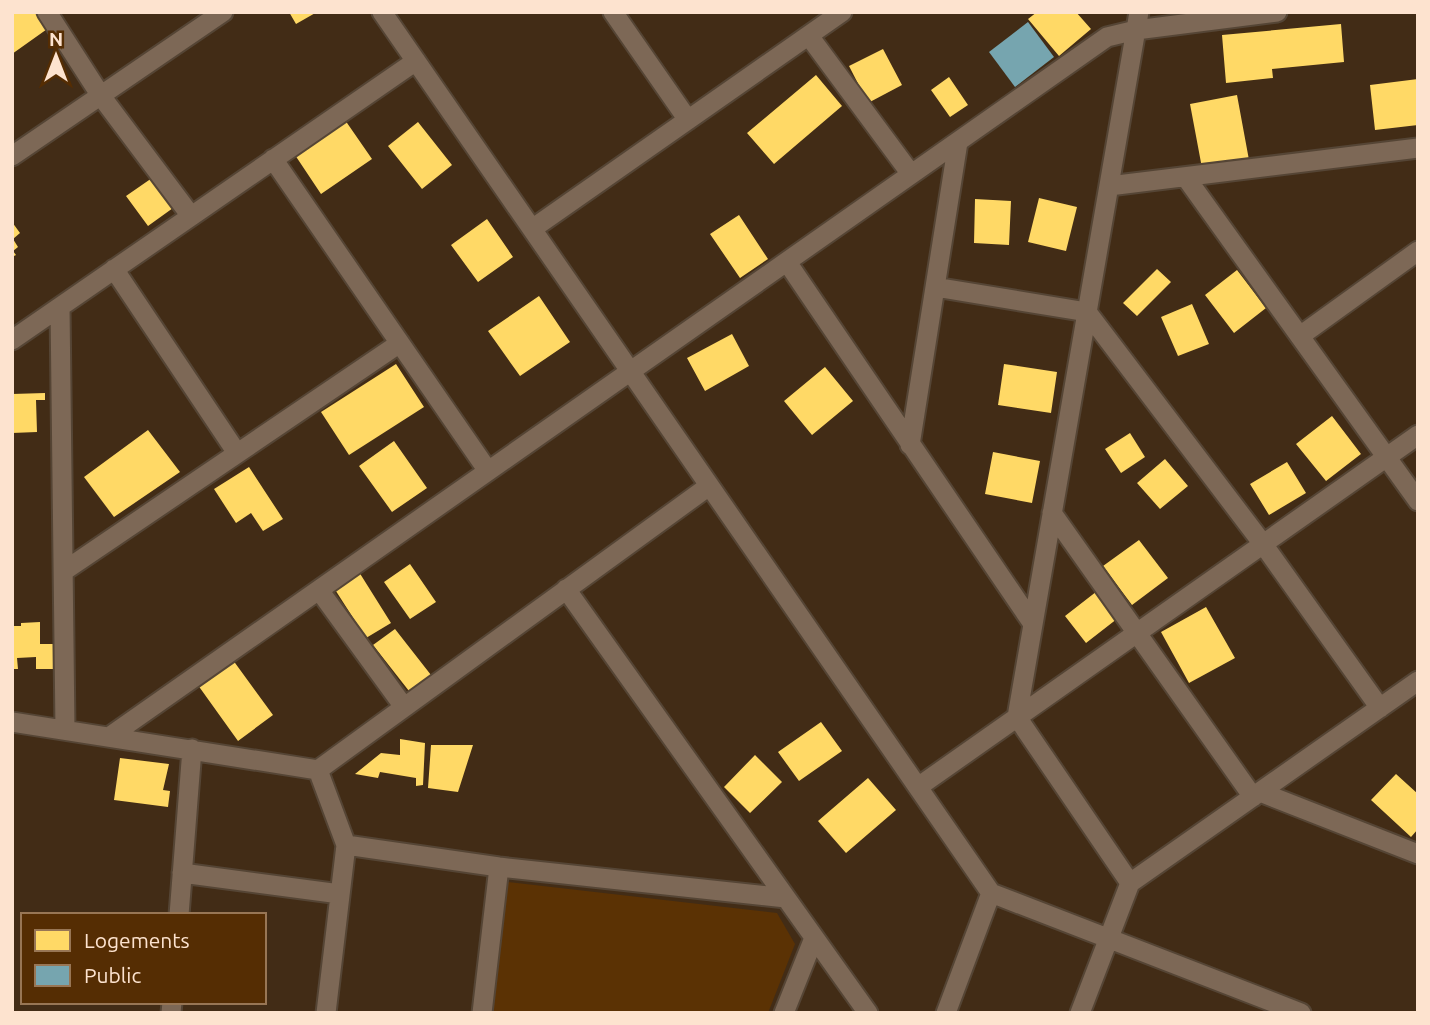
<svg xmlns="http://www.w3.org/2000/svg" width="1430" height="1025" viewBox="0 0 1430 1025" font-family="Ubuntu,sans-serif">
<style>
.built{fill:#5b3204}
.homes{fill:#ffd966}
.public{fill:#76a5af}
.lines{fill:none;stroke-linecap:round;stroke-linejoin:round}
.minor-casing{stroke:#554535;stroke-width:23}
.minor{stroke:#7d6856;stroke-width:19}
</style>
<rect width="100%" height="100%" fill="#422c16"/>
<path class="built" d="M 507,882 L 777,913 L 795,944 L 768,1013 L 493,1013 Z"/>
<path class="homes" d="M 12,12 L 39,12 L 50,27 L 12,54 Z
M 289,12 L 317,12 L 296,24 Z
M 1037,12 L 1076,12 L 1091,29 L 1059,56 L 1028,19 Z
M 1341,24 L 1344,62 L 1272,69 L 1273,78 L 1226,83 L 1222,35 Z
M 883,49 L 902,85 L 868,103 L 849,66 Z
M 816,75 L 842,106 L 774,164 L 747,133 Z
M 949,77 L 968,105 L 950,117 L 931,90 Z
M 1418,79 L 1418,125 L 1375,130 L 1370,85 Z
M 1237,95 L 1249,160 L 1202,168 L 1190,104 Z
M 345,120 L 372,159 L 321,194 L 295,155 Z
M 418,122 L 452,165 L 422,189 L 388,146 Z
M 152,178 L 173,208 L 148,226 L 126,196 Z
M 1039,198 L 1077,207 L 1066,251 L 1028,242 Z
M 975,199 L 1011,201 L 1009,245 L 974,243 Z
M 739,215 L 768,259 L 740,278 L 710,234 Z
M 487,219 L 513,257 L 478,282 L 451,245 Z
M 12,222 L 20,233 L 13,239 L 18,247 L 13,251 L 16,255 L 12,257 Z
M 1157,269 L 1171,282 L 1137,316 L 1123,303 Z
M 1237,270 L 1266,308 L 1234,333 L 1205,295 Z
M 539,296 L 570,342 L 520,376 L 488,331 Z
M 1192,304 L 1209,344 L 1178,356 L 1161,317 Z
M 732,334 L 749,366 L 705,391 L 687,358 Z
M 396,364 L 424,407 L 349,455 L 321,412 Z
M 1004,364 L 1057,372 L 1051,413 L 998,405 Z
M 825,367 L 853,401 L 812,435 L 784,401 Z
M 45,393 L 45,400 L 36,400 L 37,432 L 12,433 L 12,394 Z
M 1332,416 L 1361,454 L 1326,481 L 1296,444 Z
M 148,430 L 180,472 L 114,517 L 84,477 Z
M 1130,433 L 1145,457 L 1121,473 L 1105,449 Z
M 394,441 L 427,488 L 392,512 L 359,466 Z
M 993,452 L 1040,461 L 1032,503 L 985,494 Z
M 1165,459 L 1188,486 L 1160,509 L 1137,483 Z
M 1287,462 L 1306,493 L 1269,515 L 1250,484 Z
M 249,467 L 283,519 L 263,531 L 251,513 L 236,523 L 214,489 Z
M 1139,540 L 1168,578 L 1132,605 L 1103,566 Z
M 410,564 L 436,602 L 410,619 L 384,582 Z
M 359,572 L 391,623 L 366,638 L 334,588 Z
M 1101,588 L 1122,615 L 1086,643 L 1065,616 Z
M 1206,607 L 1235,658 L 1189,683 L 1161,632 Z
M 40,622 L 40,644 L 54,644 L 54,669 L 36,669 L 36,657 L 17,658 L 18,669 L 12,669 L 12,626 L 21,626 L 21,623 Z
M 395,629 L 431,675 L 409,691 L 373,645 Z
M 230,656 L 273,715 L 238,741 L 195,681 Z
M 821,722 L 842,751 L 799,781 L 778,752 Z
M 400,739 L 425,743 L 423,785 L 416,786 L 416,778 L 380,772 L 378,778 L 355,774 L 381,753 L 400,755 Z
M 431,745 L 473,745 L 458,792 L 428,788 Z
M 755,755 L 782,782 L 750,813 L 724,787 Z
M 120,758 L 169,764 L 163,790 L 170,791 L 168,807 L 114,800 Z
M 1396,774 L 1418,794 L 1418,829 L 1411,837 L 1371,800 Z
M 868,778 L 896,810 L 846,853 L 818,821 Z"/>
<path class="public" d="M 1028,22 L 1054,57 L 1015,87 L 989,52 Z"/>
<g class="lines">
<g class="minor-casing">
<path id="minor" d="M 47,12 L 101,96 L 191,216
M 382,12 L 991,893 L 1301,1013
M 613,12 L 688,120
M 809,36 L 911,174
M 12,156 L 223,12
M 273,159 L 488,471
M 1187,179 L 1418,501
M 1109,186 L 1418,148
M 532,229 L 842,12
M 787,262 L 1033,624
M 114,269 L 237,453
M 935,287 L 1087,312 L 1263,544 L 1380,708
M 60,307 L 65,729
M 1300,336 L 1418,251
M 12,340 L 416,61
M 910,445 L 958,142
M 1052,513 L 1253,797
M 64,571 L 400,343
M 566,589 L 868,1013
M 319,590 L 404,707
M 12,722 L 318,770 L 709,486
M 109,737 L 1107,37 L 1136,30 L 1277,12
M 318,770 L 346,845 L 326,1013
M 918,787 L 1418,435
M 1260,792 L 1418,854
M 346,845 L 499,867 L 786,898
M 182,873 L 340,894
M 1130,883 L 1017,717 L 1139,12
M 179,915 L 192,749
M 171,1013 L 172,1002
M 482,1013 L 499,867
M 784,1013 L 814,938
M 946,1013 L 991,893
M 1080,1013 L 1130,883 L 1418,681"/>
</g>
<use href="#minor" class="minor"/>
</g>
<rect width="1430" height="1025" fill="none" stroke="#fde3cf" stroke-width="28"/>
<rect x="21" y="913" width="245" height="91" fill="#552d03" stroke="#987655" stroke-width="2"/>
<rect x="35" y="930" width="35" height="21" fill="#ffd966" stroke="#987655" stroke-width="2"/>
<text x="84" y="948" font-size="21" fill="#fde3cf">Logements</text>
<rect x="35" y="965" width="35" height="21" fill="#76a5af" stroke="#987655" stroke-width="2"/>
<text x="84" y="983" font-size="21" fill="#fde3cf">Public</text>
<g transform="translate(56 56)" stroke="#552d03" stroke-width="5" paint-order="stroke">
<path d="M0-5L12 26L0 18L-12 26Z" fill="#fde3cf"/>
<text y="-10" font-size="19" font-weight="bold" text-anchor="middle" fill="#fde3cf">N</text>
</g>
</svg>
